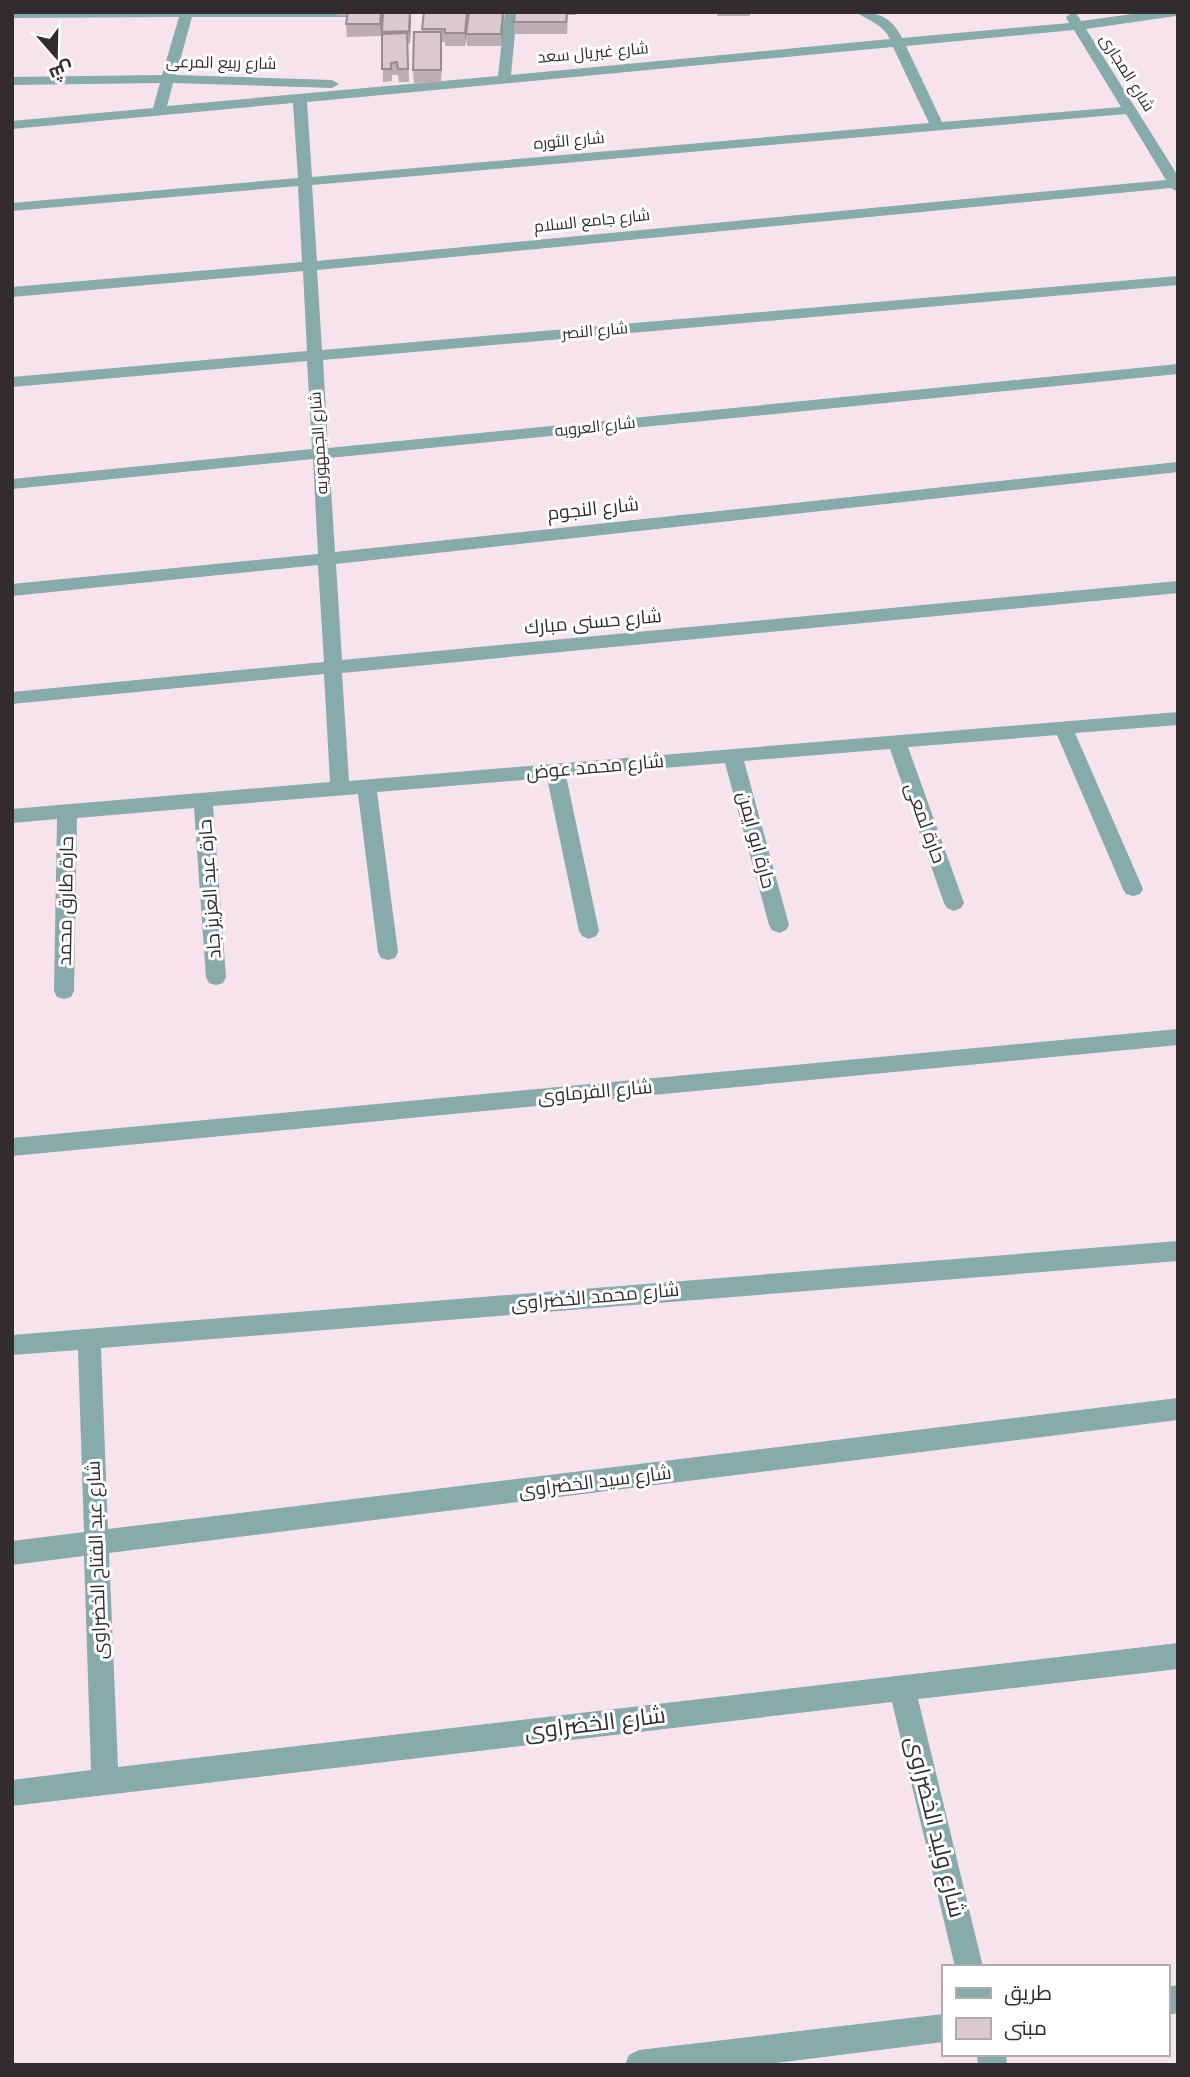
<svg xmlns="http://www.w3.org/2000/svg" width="1190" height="2077" viewBox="0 0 1190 2077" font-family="'Varela Round',Cairo,sans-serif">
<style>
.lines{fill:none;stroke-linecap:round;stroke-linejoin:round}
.street{fill:#87aaaa;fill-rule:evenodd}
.wall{fill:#bcacb4}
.shaded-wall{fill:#998c92}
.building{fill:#dbc8d1;stroke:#998c92;stroke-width:2}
.labels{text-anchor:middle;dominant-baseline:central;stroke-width:6;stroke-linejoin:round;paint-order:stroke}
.far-street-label{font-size:16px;fill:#332c2f;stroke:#fff}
.street-label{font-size:19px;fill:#332c2f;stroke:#fff}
.near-street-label{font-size:23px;fill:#332c2f;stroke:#fff}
</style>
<rect width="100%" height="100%" fill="#f6e3eb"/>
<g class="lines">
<path class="street" d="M 12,12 L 370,13 L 364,17 L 192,17 L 176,75 L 332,80 L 339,84 L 332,88 L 173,83 L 167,106 L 498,76 L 505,12 L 517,12 L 511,75 L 890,39 C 882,23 868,21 856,12 C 878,12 892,17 902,38 L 1069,23 L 1066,17 L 1072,13 L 1077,14 L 1081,21 L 1147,12 L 1178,12 L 1176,16 L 1086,29 L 1178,176 L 1178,192 L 1171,188 L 317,270 L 322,350 L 1178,276 L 1178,285 L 323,360 L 328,448 L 1178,364 L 1178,374 L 329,458 L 335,552 L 1178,462 L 1178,472 L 336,564 L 342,660 L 1178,581 L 1178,593 L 342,673 L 349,781 L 1178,712 L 1178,725 L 1075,733 L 1143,889 L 1140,894 L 1133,896 L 1126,894 L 1123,889 L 1057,735 L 908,747 L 964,903 L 961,908 L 954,911 L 947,908 L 944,903 L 890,749 L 744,761 L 789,925 L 786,930 L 779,933 L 772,930 L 769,925 L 725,763 L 566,776 L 599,931 L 596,936 L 589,939 L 582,936 L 579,931 L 547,778 L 377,792 L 398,952 L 395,958 L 388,960 L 381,958 L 378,952 L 358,794 L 213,806 L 226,977 L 223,983 L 216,985 L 209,983 L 206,977 L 194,808 L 77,818 L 74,991 L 71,997 L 64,999 L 57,997 L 54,991 L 57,819 L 12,823 L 12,809 L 330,782 L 324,674 L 12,704 L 12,692 L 324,662 L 318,565 L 12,596 L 12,584 L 318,554 L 313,459 L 12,489 L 12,479 L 312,449 L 307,361 L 12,387 L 12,377 L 307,351 L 303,271 L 12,297 L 12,287 L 302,262 L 298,186 L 12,211 L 12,203 L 298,178 L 293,103 L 12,129 L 12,121 L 153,108 L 160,83 L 12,85 L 12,77 L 162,75 L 179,17 L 12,18 ZM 1074,30 L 1121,107 L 942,122 L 906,46 ZM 893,47 L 929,123 L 312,177 L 307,102 ZM 1126,114 L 1166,180 L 317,261 L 312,185 Z
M 1178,1029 L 1178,1045 L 12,1156 L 12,1138 Z
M 1178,1241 L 1178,1261 L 101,1348 L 108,1529 L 1178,1398 L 1178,1420 L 109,1553 L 118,1767 L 1178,1643 L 1178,1669 L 918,1699 L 983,1967 L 955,1967 L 892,1702 L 12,1806 L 12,1780 L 91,1770 L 84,1556 L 12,1565 L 12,1541 L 84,1532 L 78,1350 L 12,1355 L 12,1335 Z
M 1178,1985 L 1178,2013 L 1167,2015 L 1167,1987 Z
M 943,2014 L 943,2042 L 760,2065 L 625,2065 L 629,2055 L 639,2050 Z
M 977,2054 L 1006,2054 L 1007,2065 L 978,2065 Z"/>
</g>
<path class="wall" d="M 337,12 L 381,12 L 381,36 L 347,37 L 346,24 L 347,16 L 337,16 Z
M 382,12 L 411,12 L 410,43 L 408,44 L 409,82 L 399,82 L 398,75 L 392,75 L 392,81 L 383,82 L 382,32 L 383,13 Z
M 411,12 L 576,12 L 576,15 L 568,15 L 567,34 L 514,34 L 514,14 L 504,14 L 502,46 L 467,46 L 466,35 L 465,46 L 445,46 L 445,42 L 442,42 L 441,82 L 414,83 L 413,70 L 422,32 L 424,14 L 411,14 Z
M 613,12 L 681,12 L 681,14 Z
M 684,12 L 750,12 L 750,16 L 717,16 L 717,13 L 684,14 Z"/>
<path class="shaded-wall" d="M 381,12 L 382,20 L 381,36 L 380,24 Z
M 410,12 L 411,20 L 410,43 L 409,31 Z
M 467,12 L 468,12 L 468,18 L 465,46 L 465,33 Z
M 503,12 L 504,18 L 502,46 L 501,34 Z
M 441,32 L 442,45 L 441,82 Z"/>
<path class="building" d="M 348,12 L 381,12 L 380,24 L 346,24 Z
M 383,12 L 410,12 L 409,31 L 382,32 Z
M 424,12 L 467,12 L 465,33 L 445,33 L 445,29 L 422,29 Z
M 469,12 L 503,12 L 501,34 L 466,34 Z
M 515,12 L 567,12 L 566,22 L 514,22 Z
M 414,32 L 441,32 L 441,70 L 413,70 Z
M 407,33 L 408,69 L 398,69 L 397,62 L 391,63 L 391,69 L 382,69 L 382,34 Z"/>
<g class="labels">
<g class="far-street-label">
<text transform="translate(593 53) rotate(-5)">شارع غبريال سعد</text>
<text transform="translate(221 63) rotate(1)">شارع ربيع المرعى</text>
<text transform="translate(1127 73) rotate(58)">شارع المجارى</text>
<text transform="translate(569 141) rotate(-5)">شارع الثوره</text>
<text transform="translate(592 221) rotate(-6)">شارع جامع السلام</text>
<text transform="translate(595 331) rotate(-5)">شارع النصر</text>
<text transform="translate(595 427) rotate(-6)">شارع العروبه</text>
<text transform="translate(319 443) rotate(-94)">شارع الجمهوريه</text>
</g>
<g class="street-label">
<text transform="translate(593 509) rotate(-6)">شارع النجوم</text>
<text transform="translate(593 622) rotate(-5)">شارع حسنى مبارك</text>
<text transform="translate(595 767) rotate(-5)">شارع محمد عوض</text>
<text transform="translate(925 823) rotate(70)">حارة لمعى</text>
<text transform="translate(756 840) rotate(75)">حارة ابو ايمن</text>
<text transform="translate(210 889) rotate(-94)">حارة عبد العزيز جاد</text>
<text transform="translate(66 901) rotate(-89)">حارة طارق محمد</text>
<text transform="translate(595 1092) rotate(-5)">شارع الفرماوى</text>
<text transform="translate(595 1297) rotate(-5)">شارع محمد الخضراوى</text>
<text transform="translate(595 1482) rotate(-7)">شارع سيد الخضراوى</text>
<text transform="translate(97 1560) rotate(-92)">شارع عبد الفتاح الخضراوى</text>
</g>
<g class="near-street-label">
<text transform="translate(595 1724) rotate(-7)">شارع الخضراوى</text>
<text transform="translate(935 1827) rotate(76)">شارع وليد الخضراوى</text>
</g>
</g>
<rect width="1190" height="2077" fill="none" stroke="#332c2f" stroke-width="28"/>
<rect x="942" y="1965" width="228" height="91" fill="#ffffff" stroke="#adabac" stroke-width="2"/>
<rect x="956" y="1988" width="35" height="10" fill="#87aaaa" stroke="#adabac" stroke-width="2"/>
<text x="1004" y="2000" font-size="21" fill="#332c2f">طريق</text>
<rect x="956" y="2018" width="35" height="21" fill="#dbc8d1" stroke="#adabac" stroke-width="2"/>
<text x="1004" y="2035" font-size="21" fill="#332c2f">مبنى</text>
<g transform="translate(56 56) rotate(160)" stroke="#ffffff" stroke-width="5" paint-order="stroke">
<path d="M0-5L12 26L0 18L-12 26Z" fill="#332c2f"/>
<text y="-10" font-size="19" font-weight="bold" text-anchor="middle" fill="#332c2f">ش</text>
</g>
</svg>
